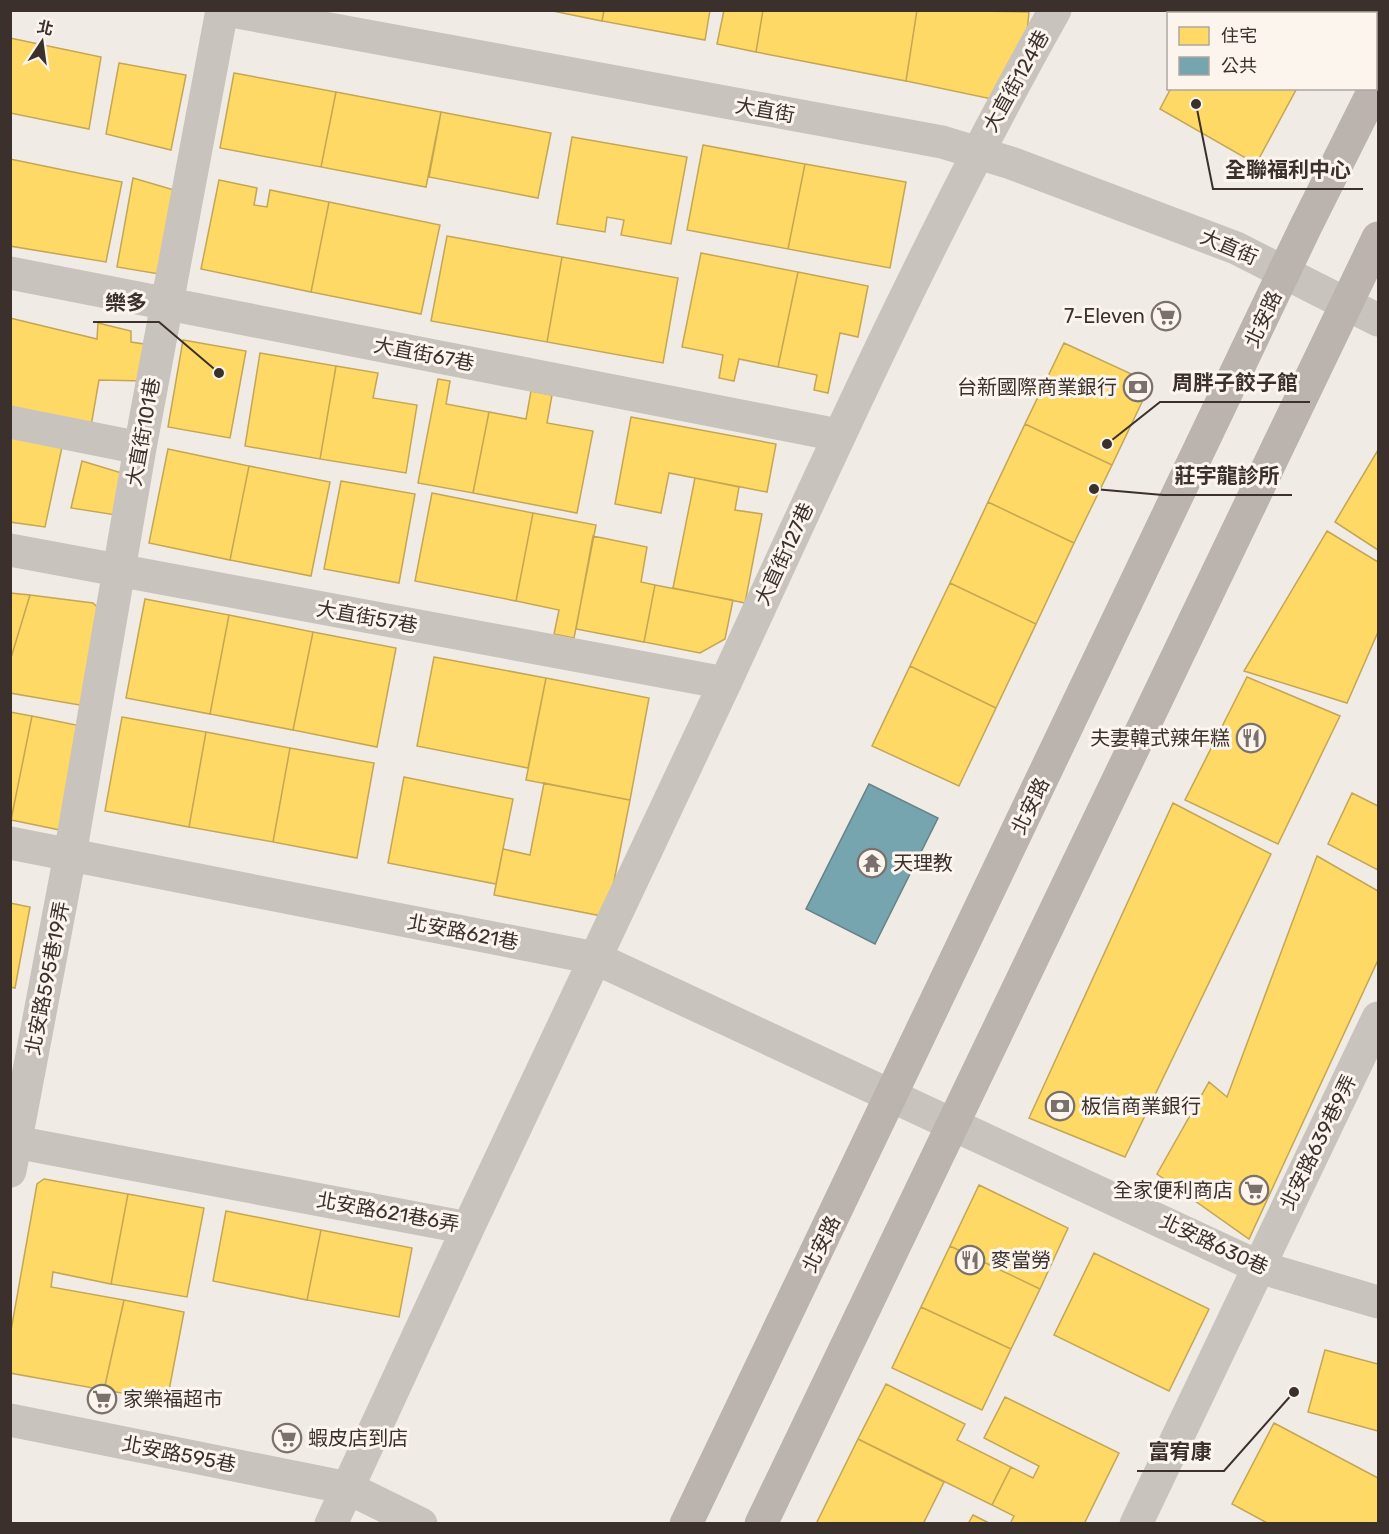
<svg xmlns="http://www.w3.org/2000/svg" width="1389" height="1534" viewBox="0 0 1389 1534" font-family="Rubik,'Noto Sans TC',sans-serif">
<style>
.homes{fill:#ffd966;stroke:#c4a654;stroke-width:1.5}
.public{fill:#76a5af;stroke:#648287;stroke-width:1.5}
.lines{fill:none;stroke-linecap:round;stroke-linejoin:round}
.street{stroke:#c9c3be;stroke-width:33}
.secondary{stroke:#bab3ae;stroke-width:33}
.labels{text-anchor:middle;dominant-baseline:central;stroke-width:6;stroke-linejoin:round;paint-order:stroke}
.street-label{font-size:20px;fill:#3b302b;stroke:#fbf5ee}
.poi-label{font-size:20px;fill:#3b302b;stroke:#fbf5ee;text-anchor:start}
.leader{fill:none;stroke:#3b302b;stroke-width:2}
.callout-dot{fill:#3b302b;stroke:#fbf5ee;stroke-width:2}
.callout-label{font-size:21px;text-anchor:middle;font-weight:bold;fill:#3b302b;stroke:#fbf5ee;stroke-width:6;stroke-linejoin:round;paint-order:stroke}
</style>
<rect width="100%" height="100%" fill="#f0ebe5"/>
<path class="homes" d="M 548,10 L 604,10 L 602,21 Z
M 604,10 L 710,10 L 705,40 L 602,21 Z
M 724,10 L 763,10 L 756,52 L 717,44 Z
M 763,10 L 917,10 L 906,81 L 756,52 Z
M 917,10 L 1029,12 L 1020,105 L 906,81 Z
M 1214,10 L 1340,10 L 1338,14 L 1212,14 Z
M 10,38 L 101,57 L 89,129 L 10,113 Z
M 119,63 L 186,75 L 171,150 L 106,134 Z
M 234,73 L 336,92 L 321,167 L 220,148 Z
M 1171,88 L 1297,88 L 1256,164 L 1160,109 Z
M 336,92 L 441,112 L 426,187 L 321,167 Z
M 441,112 L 551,133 L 538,198 L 429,177 Z
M 572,137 L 687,157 L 671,244 L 621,235 L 624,220 L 607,217 L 605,232 L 557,224 Z
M 703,145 L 805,164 L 788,249 L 687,230 Z
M 10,159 L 122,182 L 106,262 L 10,246 Z
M 805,164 L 906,182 L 890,268 L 788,249 Z
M 133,178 L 174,190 L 159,274 L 117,267 Z
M 219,180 L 257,188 L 254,205 L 267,207 L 270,190 L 329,202 L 311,292 L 201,269 Z
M 329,202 L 440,225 L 421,314 L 311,292 Z
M 447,236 L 562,257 L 547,342 L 431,321 Z
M 701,253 L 798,272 L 778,367 L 739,359 L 734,381 L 719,378 L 723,355 L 682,347 Z
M 562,257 L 678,278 L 663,363 L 547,342 Z
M 798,272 L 868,286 L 858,337 L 840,333 L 828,393 L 814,390 L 817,375 L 778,367 Z
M 10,318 L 97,339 L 98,323 L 131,331 L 131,342 L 151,345 L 145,381 L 99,380 L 91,426 L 10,408 Z
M 183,340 L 246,351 L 230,438 L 168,427 Z
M 1064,343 L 1151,383 L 1112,465 L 1025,424 Z
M 260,353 L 336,366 L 320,459 L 245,446 Z
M 336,366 L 378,373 L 373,398 L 417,405 L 406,473 L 320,459 Z
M 438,379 L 450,381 L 446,404 L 489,412 L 473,493 L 418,483 Z
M 531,391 L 552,395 L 547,423 L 593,431 L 577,513 L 473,493 L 489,412 L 526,419 Z
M 631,417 L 776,444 L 767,492 L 669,473 L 661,513 L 615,504 Z
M 1025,424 L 1112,465 L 1074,543 L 988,502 Z
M 10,437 L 62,447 L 45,527 L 10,522 Z
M 168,449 L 249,466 L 230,560 L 149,543 Z
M 1378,450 L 1378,550 L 1335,522 Z
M 82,461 L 125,474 L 116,515 L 71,508 Z
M 249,466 L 330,482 L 311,576 L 230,560 Z
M 695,478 L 739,487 L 735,510 L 762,514 L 745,603 L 673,588 Z
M 341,481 L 415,494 L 399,583 L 324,569 Z
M 432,493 L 533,513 L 516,601 L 415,581 Z
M 988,502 L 1074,543 L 1036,624 L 950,583 Z
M 533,513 L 596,525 L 574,638 L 554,634 L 559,610 L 516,601 Z
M 1327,531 L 1378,562 L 1378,632 L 1347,703 L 1244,671 Z
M 593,536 L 647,547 L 641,582 L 655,585 L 644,642 L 576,629 Z
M 950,583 L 1036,624 L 996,708 L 910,666 Z
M 655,585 L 733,600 L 725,639 L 700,653 L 644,642 Z
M 10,593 L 30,595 L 10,661 Z
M 30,595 L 93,603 L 109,618 L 91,707 L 10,693 L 10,661 Z
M 145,599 L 229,615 L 210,714 L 126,698 Z
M 229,615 L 313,632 L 293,730 L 210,714 Z
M 313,632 L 396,648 L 377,747 L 293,730 Z
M 434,657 L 546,678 L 528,768 L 417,746 Z
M 910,666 L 996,708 L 959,786 L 872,746 Z
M 1247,677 L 1340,716 L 1278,844 L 1185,800 Z
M 546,678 L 649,698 L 630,800 L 526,780 Z
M 10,712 L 32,716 L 11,820 L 10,820 Z
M 32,716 L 81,726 L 60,830 L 11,820 Z
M 122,717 L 206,732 L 189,827 L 105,811 Z
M 206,732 L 290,748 L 273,842 L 189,827 Z
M 290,748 L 374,763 L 357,858 L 273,842 Z
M 404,777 L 513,799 L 496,884 L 388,863 Z
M 544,783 L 630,800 L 607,917 L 494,895 L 503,849 L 530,855 Z
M 1352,793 L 1378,806 L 1378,870 L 1328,844 Z
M 1173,803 L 1271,854 L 1125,1157 L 1029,1118 Z
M 1317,856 L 1378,891 L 1378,960 L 1249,1239 L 1157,1174 L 1209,1082 L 1227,1097 Z
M 10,903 L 30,907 L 15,988 L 10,987 Z
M 44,1179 L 128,1194 L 111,1284 L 53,1272 L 51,1287 L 124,1300 L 104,1390 L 10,1373 L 10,1336 L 37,1184 Z
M 979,1185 L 1068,1228 L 1040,1289 L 950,1246 Z
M 128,1194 L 204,1208 L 187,1297 L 111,1284 Z
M 226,1211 L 321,1230 L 307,1300 L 213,1281 Z
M 321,1230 L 412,1248 L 399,1317 L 307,1300 Z
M 950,1246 L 1040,1289 L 1011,1349 L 921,1307 Z
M 1094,1253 L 1209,1309 L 1169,1391 L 1054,1335 Z
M 124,1300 L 184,1312 L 167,1401 L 104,1390 Z
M 921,1307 L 1011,1349 L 982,1410 L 892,1368 Z
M 1325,1350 L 1378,1364 L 1378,1431 L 1308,1412 Z
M 886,1384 L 965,1424 L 957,1440 L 1011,1467 L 992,1505 L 858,1439 Z
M 1005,1397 L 1119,1453 L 1084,1524 L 1010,1524 L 1014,1516 L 992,1505 L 1011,1467 L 1033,1478 L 1039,1466 L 984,1438 Z
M 1274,1423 L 1378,1478 L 1378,1524 L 1269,1524 L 1232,1504 Z
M 858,1439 L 944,1482 L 923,1524 L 816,1524 Z
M 973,1515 L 991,1524 L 968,1524 Z"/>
<path class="public" d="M 869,784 L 938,818 L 875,944 L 806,909 Z"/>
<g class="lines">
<path class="street" d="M 226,10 L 942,142 L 1011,163 L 1236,248 L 1378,320
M 10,273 L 838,435
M 10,422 L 140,448
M 10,550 L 725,683
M 10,843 L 595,958 L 1259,1267 L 1378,1302
M 10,1141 L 468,1228 C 554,1046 641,864 726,681 C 830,455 933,227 1055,10
M 10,1171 L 70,855 L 140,448 L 222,10
M 10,1420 L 348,1488 L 421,1524
M 331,1524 L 468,1228
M 1136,1524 L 1378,1018"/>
<path class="secondary" d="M 686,1524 L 1305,228 L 1375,88
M 761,1524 L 1378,238"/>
</g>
<defs>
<g id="supermarket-ring" transform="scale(1.5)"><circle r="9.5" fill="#fbf5ee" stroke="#7a716c" stroke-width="1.5"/><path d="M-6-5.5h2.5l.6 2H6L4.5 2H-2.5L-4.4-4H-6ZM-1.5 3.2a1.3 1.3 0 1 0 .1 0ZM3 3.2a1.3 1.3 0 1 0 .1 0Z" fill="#7a716c"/></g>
<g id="bank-ring" transform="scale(1.5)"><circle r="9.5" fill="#fbf5ee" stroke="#7a716c" stroke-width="1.5"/><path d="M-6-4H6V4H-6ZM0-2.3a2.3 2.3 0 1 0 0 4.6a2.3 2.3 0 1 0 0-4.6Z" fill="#7a716c"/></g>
<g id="restaurant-ring" transform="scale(1.5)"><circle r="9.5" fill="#fbf5ee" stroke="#7a716c" stroke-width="1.5"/><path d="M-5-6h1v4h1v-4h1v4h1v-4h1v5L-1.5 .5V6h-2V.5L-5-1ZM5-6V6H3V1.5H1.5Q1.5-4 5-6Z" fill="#7a716c"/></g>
<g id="temple-ring" transform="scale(1.5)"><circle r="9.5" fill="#fbf5ee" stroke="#7a716c" stroke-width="1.5"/><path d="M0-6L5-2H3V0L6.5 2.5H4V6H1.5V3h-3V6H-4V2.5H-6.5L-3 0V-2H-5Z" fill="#7a716c"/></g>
</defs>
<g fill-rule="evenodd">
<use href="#supermarket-ring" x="1166" y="316"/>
<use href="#bank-ring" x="1138" y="387"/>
<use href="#restaurant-ring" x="1251" y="738"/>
<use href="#temple-ring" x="872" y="863"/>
<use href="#bank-ring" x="1060" y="1106"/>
<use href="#supermarket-ring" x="1254" y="1190"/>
<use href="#restaurant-ring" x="970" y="1260"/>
<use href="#supermarket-ring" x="102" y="1399"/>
<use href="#supermarket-ring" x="287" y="1438"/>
</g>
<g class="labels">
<g class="street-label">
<text transform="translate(1016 81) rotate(-61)">大直街124巷</text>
<text transform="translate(765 110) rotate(10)">大直街</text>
<text transform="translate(1229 247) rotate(23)">大直街</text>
<text transform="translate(1263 319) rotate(-65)">北安路</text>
<text transform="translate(424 354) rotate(11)">大直街67巷</text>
<text transform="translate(143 432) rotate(-80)">大直街101巷</text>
<text transform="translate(784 554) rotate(-65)">大直街127巷</text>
<text transform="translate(367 617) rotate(10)">大直街57巷</text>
<text transform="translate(1030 806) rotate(-64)">北安路</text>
<text transform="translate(463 932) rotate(11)">北安路621巷</text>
<text transform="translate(47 978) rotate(-79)">北安路595巷19弄</text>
<text transform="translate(1318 1142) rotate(-64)">北安路639巷9弄</text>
<text transform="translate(388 1212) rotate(10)">北安路621巷6弄</text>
<text transform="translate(821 1244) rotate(-64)">北安路</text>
<text transform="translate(1214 1244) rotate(25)">北安路630巷</text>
<text transform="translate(179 1454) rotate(11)">北安路595巷</text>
</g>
<g class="poi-label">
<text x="1145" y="316" text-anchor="end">7-Eleven</text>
<text x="1117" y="387" text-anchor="end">台新國際商業銀行</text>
<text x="1230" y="738" text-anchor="end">夫妻韓式辣年糕</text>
<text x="893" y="863">天理教</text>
<text x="1081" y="1106">板信商業銀行</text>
<text x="1233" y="1190" text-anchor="end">全家便利商店</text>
<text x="991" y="1260">麥當勞</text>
<text x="123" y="1399">家樂福超市</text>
<text x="308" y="1438">蝦皮店到店</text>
</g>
</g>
<path class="leader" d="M1196 104L1213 189H1363M219 373L159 322H93M1107 444L1160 402H1310M1094 489L1163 495H1292M1294 1392L1224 1471H1137"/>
<g class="callout-dot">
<circle cx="1196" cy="104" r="6"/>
<circle cx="219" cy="373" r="6"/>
<circle cx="1107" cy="444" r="6"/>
<circle cx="1094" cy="489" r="6"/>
<circle cx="1294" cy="1392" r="6"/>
</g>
<g class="callout-label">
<text x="1288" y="177">全聯福利中心</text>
<text x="126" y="310">樂多</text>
<text x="1235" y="390">周胖子餃子館</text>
<text x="1227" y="483">莊宇龍診所</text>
<text x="1180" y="1459">富宥康</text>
</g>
<rect width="1389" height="1534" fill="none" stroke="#3b302b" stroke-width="24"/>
<rect x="1167" y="12" width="210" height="78" fill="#fbf5ee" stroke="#aea6a0" stroke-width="1.5"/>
<rect x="1179" y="27" width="30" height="18" fill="#ffd966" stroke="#aea6a0" stroke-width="1.5"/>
<text x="1221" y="42" font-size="18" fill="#3b302b">住宅</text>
<rect x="1179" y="57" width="30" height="18" fill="#76a5af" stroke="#aea6a0" stroke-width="1.5"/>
<text x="1221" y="72" font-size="18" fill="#3b302b">公共</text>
<g transform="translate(42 42) rotate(13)" stroke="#fbf5ee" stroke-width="4.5" paint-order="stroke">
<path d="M0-4.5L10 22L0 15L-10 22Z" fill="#3b302b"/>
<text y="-9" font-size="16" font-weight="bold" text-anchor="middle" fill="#3b302b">北</text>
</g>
</svg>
